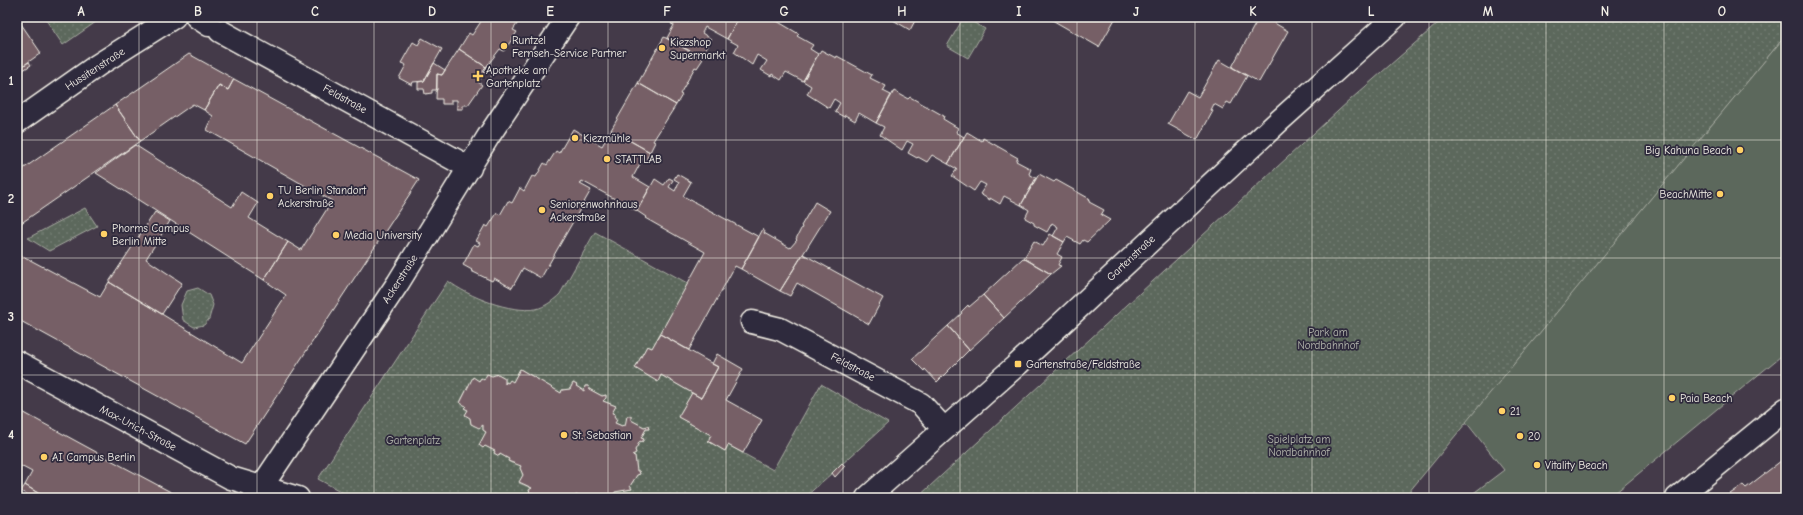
<svg xmlns="http://www.w3.org/2000/svg" width="1803" height="515" viewBox="0 0 1803 515" font-family="'Comic Neue',sans-serif">
<style>
.park{fill:url(#park-dots);stroke:#a8aca2}
.pitch{fill:#5b675b;stroke:#a8aca2}
.building{fill:#765f66;stroke:#f4f1e8}
.lines{fill:none;stroke-linecap:round;stroke-linejoin:round}
.minor-casing{stroke:#f4f1e8;stroke-width:25}
.tertiary-casing{stroke:#f4f1e8;stroke-width:25}
.minor{stroke:#2f2a3d;stroke-width:22}
.tertiary{stroke:#2f2a3d;stroke-width:22}
.grid{fill:none;stroke:#f4f1e8;stroke-width:1;stroke-opacity:0.55}
.poi-dot{fill:#ffd166;stroke:#2f2a3d;stroke-width:1.5}
.labels{text-anchor:middle;dominant-baseline:central;stroke-width:3.5;stroke-linejoin:round;paint-order:stroke}
.poi-label{font-size:11px;fill:#f4f1e8;stroke:#2f2a3d;text-anchor:start}
.street-label{font-size:11px;fill:#f4f1e8;stroke:#2f2a3d}
.park-label{font-size:11px;fill:#b7bab0;stroke:#2f2a3d}
.neatline{fill:none;stroke:#f4f1e8;stroke-width:1.5}
.grid-label{font-size:13px;text-anchor:middle;font-weight:bold;fill:#f4f1e8}
</style>
<defs>
<pattern id="park-dots" width="8" height="8" patternUnits="userSpaceOnUse"><rect width="8" height="8" fill="#5b675b"/><path d="M2 2h.1M6 6h.1" fill="none" stroke="#737d73" stroke-width="1.8" stroke-linecap="round"/></pattern>
</defs>
<rect width="100%" height="100%" fill="#443a49"/>
<filter id="ink" filterUnits="userSpaceOnUse"><feTurbulence type="fractalNoise" baseFrequency=".025" numOctaves="2"/><feDisplacementMap in="SourceGraphic" scale="8" xChannelSelector="R" yChannelSelector="G"/><feConvolveMatrix kernelMatrix="1 2 1 2 8 2 1 2 1" color-interpolation-filters="sRGB"/></filter>
<g filter="url(#ink)">
<path class="park" d="M 44,17 L 103,17 L 63,45 Z
M 964,17 L 985,29 L 968,58 L 947,46 Z
M 1445,17 L 1786,17 L 1786,35 L 1404,498 L 917,498 L 1350,100 Z
M 85,208 L 97,226 L 49,251 L 28,238 Z
M 595,232 L 689,284 L 652,348 L 647,346 L 635,368 L 657,381 L 661,375 L 692,393 L 678,417 L 711,435 L 708,441 L 725,451 L 728,445 L 773,470 L 821,384 L 888,423 L 804,498 L 611,498 L 612,494 L 614,495 L 615,492 L 632,489 L 630,486 L 637,475 L 640,474 L 639,471 L 637,471 L 635,456 L 632,455 L 636,453 L 635,450 L 640,441 L 642,442 L 644,439 L 641,438 L 646,429 L 649,429 L 648,426 L 644,427 L 631,420 L 631,416 L 625,426 L 623,425 L 622,426 L 615,423 L 617,420 L 615,419 L 615,414 L 612,413 L 616,406 L 603,401 L 606,397 L 606,395 L 602,396 L 589,389 L 588,386 L 585,386 L 584,391 L 576,386 L 577,385 L 573,383 L 570,389 L 562,390 L 561,393 L 520,369 L 513,382 L 508,383 L 506,382 L 505,384 L 505,378 L 498,374 L 484,380 L 481,378 L 479,381 L 473,378 L 460,402 L 466,406 L 464,408 L 468,410 L 465,415 L 470,418 L 471,424 L 483,425 L 483,430 L 486,432 L 479,445 L 483,448 L 485,446 L 495,451 L 494,453 L 499,456 L 500,454 L 509,459 L 508,461 L 513,464 L 514,462 L 521,466 L 520,468 L 523,475 L 519,483 L 532,488 L 529,490 L 530,493 L 542,498 L 353,498 L 318,479 L 448,281 C 469,297 510,313 536,309 C 545,307 554,300 560,294 Z
M 198,288 L 209,295 L 213,305 L 209,319 L 204,325 L 194,327 L 183,320 L 181,305 L 187,291 Z"/>
<path class="pitch" d="M 1786,35 L 1786,352 L 1609,498 L 1467,498 L 1504,470 L 1466,422 Z"/>
<path class="building" d="M 478,17 L 506,17 L 517,24 L 513,30 L 517,32 L 504,51 L 500,49 L 486,67 L 459,49 L 469,33 L 472,35 L 482,20 Z
M 506,17 L 518,17 L 519,20 L 517,24 Z
M 675,17 L 739,17 L 727,39 L 705,27 L 702,33 L 711,39 L 701,57 L 667,38 L 674,25 L 671,24 Z
M 739,17 L 770,17 L 799,34 L 797,36 L 813,45 L 810,49 L 818,54 L 803,81 L 786,72 L 781,80 L 772,74 L 771,76 L 761,70 L 767,61 L 757,55 L 752,65 L 734,52 L 738,45 L 727,39 Z
M 888,17 L 917,17 L 910,30 Z
M 1047,17 L 1112,17 L 1115,19 L 1099,47 Z
M 1259,17 L 1264,17 L 1288,31 L 1259,82 L 1232,67 Z
M 17,18 L 41,53 L 17,70 Z
M 664,37 L 703,59 L 697,68 L 695,67 L 680,94 L 682,95 L 676,105 L 638,83 Z
M 422,38 L 442,49 L 424,81 L 413,82 L 412,85 L 399,78 L 406,65 L 401,63 L 413,42 L 418,45 Z
M 459,49 L 486,67 L 483,72 L 485,73 L 478,82 L 482,85 L 468,105 L 463,105 L 463,109 L 457,109 L 457,100 L 451,100 L 451,104 L 442,104 L 442,99 L 436,99 L 437,74 L 442,75 Z
M 821,50 L 836,58 L 837,56 L 872,75 L 870,78 L 886,86 L 883,91 L 891,95 L 876,123 L 859,113 L 855,121 L 845,115 L 844,117 L 835,112 L 840,103 L 834,99 L 829,108 L 807,94 L 811,86 L 803,81 Z
M 189,54 L 234,79 L 228,90 L 219,85 L 204,110 L 193,104 L 140,141 L 115,105 Z
M 1219,60 L 1247,76 L 1231,104 L 1227,102 L 1223,109 L 1214,104 L 1211,110 L 1213,111 L 1197,140 L 1168,124 L 1187,91 L 1198,97 Z
M 29,62 L 31,65 L 17,74 L 17,70 Z
M 434,63 L 445,70 L 442,75 L 437,74 L 437,90 L 432,90 L 432,93 L 425,94 L 424,89 L 418,89 L 418,82 L 424,81 Z
M 234,79 L 419,180 L 245,444 L 17,319 L 17,253 L 100,297 L 109,282 L 242,363 L 286,295 L 264,280 L 288,242 L 301,250 L 332,201 L 207,130 L 213,116 L 204,110 L 219,85 L 228,90 Z
M 638,83 L 676,105 L 653,141 L 655,142 L 650,152 L 611,130 Z
M 894,91 L 908,99 L 910,97 L 944,116 L 943,119 L 958,128 L 956,132 L 964,137 L 948,164 L 932,155 L 927,162 L 918,157 L 917,158 L 908,153 L 913,144 L 907,141 L 902,150 L 880,135 L 884,127 L 876,123 Z
M 115,105 L 140,141 L 17,226 L 17,173 Z
M 573,129 L 602,146 L 611,130 L 650,152 L 646,160 L 643,158 L 633,177 L 650,187 L 637,211 L 582,181 L 580,184 L 591,190 L 541,278 L 523,268 L 512,288 L 494,278 L 492,281 L 471,271 L 472,270 L 463,265 L 474,244 L 478,246 L 480,243 L 476,241 L 485,225 L 488,227 L 497,213 L 500,215 L 508,201 L 512,203 L 520,188 L 524,191 L 532,176 L 536,177 L 544,163 L 547,165 L 556,151 L 559,153 Z
M 967,132 L 982,141 L 983,138 L 1018,158 L 1016,161 L 1031,169 L 1029,174 L 1036,178 L 1021,205 L 1004,196 L 1000,204 L 990,198 L 990,200 L 980,194 L 986,185 L 980,182 L 974,191 L 952,176 L 957,169 L 948,164 Z
M 135,145 L 232,207 L 241,192 L 258,203 L 249,218 L 288,242 L 264,280 L 96,173 Z
M 677,174 L 691,182 L 683,196 L 759,237 L 741,269 L 735,266 L 689,350 L 660,334 L 705,252 L 645,218 L 646,217 L 637,211 L 655,179 L 664,185 L 669,178 L 673,180 L 669,187 L 675,191 L 679,182 L 674,179 Z
M 1039,174 L 1054,182 L 1056,180 L 1090,199 L 1089,202 L 1104,210 L 1101,215 L 1110,220 L 1087,242 L 1083,240 L 1080,244 L 1067,237 L 1064,242 L 1053,236 L 1058,227 L 1052,223 L 1047,232 L 1034,225 L 1034,223 L 1025,218 L 1029,210 L 1021,205 Z
M 815,202 L 830,211 L 780,291 L 741,269 L 763,229 L 765,231 L 764,233 L 790,248 L 797,240 L 796,239 L 802,227 L 801,226 Z
M 155,212 L 170,221 L 146,259 L 182,283 L 162,314 L 109,282 Z
M 1050,234 L 1064,242 L 1057,254 L 1062,257 L 1058,265 L 1061,266 L 1051,274 L 1024,258 L 1034,241 L 1043,246 Z
M 803,254 L 883,298 L 869,324 L 797,283 L 790,296 L 780,291 Z
M 1023,258 L 1051,274 L 1004,318 L 983,295 Z
M 983,295 L 1004,318 L 969,350 L 948,326 L 962,313 L 961,312 L 968,305 L 969,307 Z
M 948,326 L 969,350 L 937,382 L 925,369 L 924,371 L 912,359 Z
M 660,334 L 718,367 L 701,398 L 661,375 L 658,382 L 635,368 L 647,346 L 652,348 Z
M 717,354 L 743,369 L 726,400 L 762,420 L 743,453 L 728,445 L 725,451 L 708,441 L 711,435 L 678,417 L 692,393 L 701,398 L 718,367 L 712,364 Z
M 520,369 L 561,393 L 562,390 L 570,389 L 573,383 L 577,385 L 576,386 L 584,391 L 585,386 L 588,386 L 589,389 L 602,396 L 606,395 L 606,398 L 603,401 L 616,406 L 612,413 L 615,414 L 614,416 L 617,420 L 615,423 L 622,426 L 623,425 L 625,426 L 627,416 L 631,416 L 631,420 L 644,427 L 648,426 L 649,429 L 646,429 L 641,438 L 644,439 L 642,442 L 640,441 L 635,450 L 636,453 L 632,455 L 635,456 L 637,471 L 639,471 L 640,474 L 637,475 L 630,486 L 632,489 L 615,492 L 614,495 L 612,494 L 613,497 L 611,498 L 582,498 L 576,495 L 575,498 L 542,498 L 533,493 L 530,493 L 529,490 L 532,488 L 519,482 L 523,475 L 520,468 L 521,466 L 508,461 L 509,459 L 500,454 L 499,456 L 494,453 L 495,451 L 485,446 L 483,448 L 479,445 L 486,432 L 483,430 L 483,425 L 479,428 L 471,424 L 470,418 L 465,415 L 468,410 L 464,408 L 466,406 L 460,403 L 473,377 L 479,381 L 481,378 L 484,380 L 487,374 L 492,376 L 498,374 L 505,378 L 505,384 L 506,382 L 508,383 L 510,380 L 513,382 Z
M 17,409 L 120,465 L 182,498 L 46,498 L 25,485 L 32,472 L 17,464 Z
M 1786,457 L 1786,498 L 1733,498 L 1730,494 L 1743,485 L 1746,488 Z
M 842,463 L 845,466 L 835,477 L 832,473 Z
M 25,485 L 41,495 L 46,498 L 31,498 L 21,491 Z"/>
<g class="lines">
<g class="minor-casing">
<path id="minor" d="M 197,17 L 209,25
M 220,31 L 470,168
M 17,122 L 98,65 L 174,17
M 752,322 L 780,329 L 921,404 L 944,429
M 17,362 L 231,478 L 298,498
M 254,498 L 398,283 L 488,137 L 568,17
M 1677,498 L 1786,409"/>
</g>
<g class="tertiary-casing">
<path id="tertiary" d="M 867,498 L 1018,364 L 1278,122 L 1395,17"/>
</g>
<use href="#minor" class="minor"/>
<use href="#tertiary" class="tertiary"/>
</g>
</g>
<path class="grid" d="M 139,17 L 139,498M 257,17 L 257,498M 374,17 L 374,498M 491,17 L 491,498M 608,17 L 608,498M 726,17 L 726,498M 843,17 L 843,498M 960,17 L 960,498M 1077,17 L 1077,498M 1195,17 L 1195,498M 1312,17 L 1312,498M 1429,17 L 1429,498M 1546,17 L 1546,498M 1664,17 L 1664,498M 17,140 L 1786,140M 17,258 L 1786,258M 17,375 L 1786,375"/>
<g class="poi-dot">
<circle cx="504" cy="46" r="4"/>
<circle cx="662" cy="48" r="4"/>
<path d="M476 70h4v4h4v4h-4v4h-4v-4h-4v-4h4z"/>
<circle cx="575" cy="138" r="4"/>
<circle cx="1740" cy="150" r="4"/>
<circle cx="607" cy="159" r="4"/>
<circle cx="1720" cy="194" r="4"/>
<circle cx="270" cy="196" r="4"/>
<circle cx="542" cy="210" r="4"/>
<circle cx="104" cy="234" r="4"/>
<circle cx="336" cy="235" r="4"/>
<rect x="1014" y="360" width="8" height="8" rx="2"/>
<circle cx="1672" cy="398" r="4"/>
<circle cx="1502" cy="411" r="4"/>
<circle cx="564" cy="435" r="4"/>
<circle cx="1520" cy="436" r="4"/>
<circle cx="44" cy="457" r="4"/>
<circle cx="1537" cy="465" r="4"/>
</g>
<g class="labels">
<g class="poi-label">
<text x="512" y="40">Runtzel<tspan x="512" dy="13">Fernseh-Service Partner</tspan></text>
<text x="670" y="42">Kiezshop<tspan x="670" dy="13">Supermarkt</tspan></text>
<text x="486" y="70">Apotheke am<tspan x="486" dy="13">Gartenplatz</tspan></text>
<text x="583" y="138">Kiezmühle</text>
<text x="1732" y="150" text-anchor="end">Big Kahuna Beach</text>
<text x="615" y="159">STATTLAB</text>
<text x="278" y="190">TU Berlin Standort<tspan x="278" dy="13">Ackerstraße</tspan></text>
<text x="1712" y="194" text-anchor="end">BeachMitte</text>
<text x="550" y="204">Seniorenwohnhaus<tspan x="550" dy="13">Ackerstraße</tspan></text>
<text x="112" y="228">Phorms Campus<tspan x="112" dy="13">Berlin Mitte</tspan></text>
<text x="344" y="235">Media University</text>
<text x="1026" y="364">Gartenstraße/Feldstraße</text>
<text x="1680" y="398">Paia Beach</text>
<text x="1510" y="411">21</text>
<text x="572" y="435">St. Sebastian</text>
<text x="1528" y="436">20</text>
<text x="52" y="457">AI Campus Berlin</text>
<text x="1545" y="465">Vitality Beach</text>
</g>
<g class="street-label">
<text transform="translate(95 69) rotate(-33)">Hussitenstraße</text>
<text transform="translate(345 99) rotate(29)">Feldstraße</text>
<text transform="translate(1131 258) rotate(-43)">Gartenstraße</text>
<text transform="translate(400 279) rotate(-57)">Ackerstraße</text>
<text transform="translate(853 367) rotate(28)">Feldstraße</text>
<text transform="translate(138 428) rotate(28)">Max-Urich-Straße</text>
</g>
<g class="park-label">
<text x="1328" y="332">Park am<tspan x="1328" dy="13">Nordbahnhof</tspan></text>
<text x="1299" y="439">Spielplatz am<tspan x="1299" dy="13">Nordbahnhof</tspan></text>
<text x="413" y="440">Gartenplatz</text>
</g>
</g>
<rect width="1803" height="515" fill="none" stroke="#2f2a3d" stroke-width="44"/>
<rect x="22" y="22" width="1759" height="471" class="neatline"/>
<g class="grid-label">
<text x="81" y="16">A</text>
<text x="198" y="16">B</text>
<text x="315" y="16">C</text>
<text x="432" y="16">D</text>
<text x="550" y="16">E</text>
<text x="667" y="16">F</text>
<text x="784" y="16">G</text>
<text x="902" y="16">H</text>
<text x="1019" y="16">I</text>
<text x="1136" y="16">J</text>
<text x="1253" y="16">K</text>
<text x="1371" y="16">L</text>
<text x="1488" y="16">M</text>
<text x="1605" y="16">N</text>
<text x="1722" y="16">O</text>
<text x="11" y="85">1</text>
<text x="11" y="203">2</text>
<text x="11" y="321">3</text>
<text x="11" y="439">4</text>
</g>
</svg>
